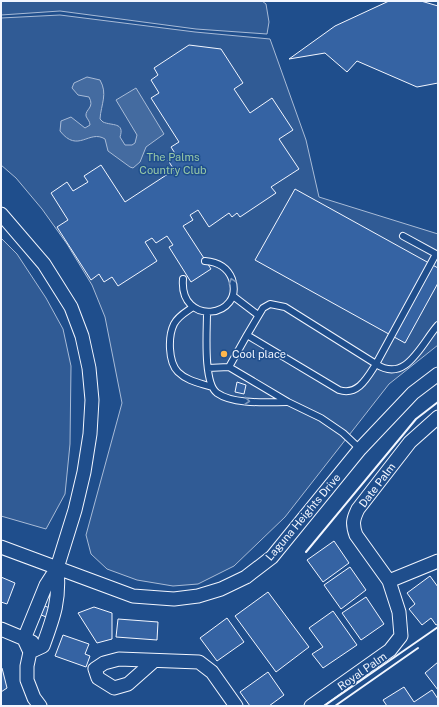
<svg xmlns="http://www.w3.org/2000/svg" width="439" height="707" viewBox="0 0 439 707" font-family="'Public Sans',sans-serif">
<style>
.green{fill:#305b95;stroke:#a8bbd7}
.water{fill:#446ba0;stroke:#a8bbd7}
.building{fill:#3563a3;stroke:#f2f6ff}
.lines{fill:none;stroke-linecap:round;stroke-linejoin:round}
.service-casing{stroke:#f2f6ff;stroke-width:8}
.minor-casing{stroke:#f2f6ff;stroke-width:15}
.service{stroke:#1f4e8c;stroke-width:6}
.minor{stroke:#1f4e8c;stroke-width:13}
.wall{stroke:#f2f6ff;stroke-width:2}
.oneway{stroke:#7e9ac0}
.poi-dot{fill:#ffb74d;stroke:#1f4e8c;stroke-width:1.5}
.labels{text-anchor:middle;dominant-baseline:central;stroke-width:3;stroke-linejoin:round;paint-order:stroke}
.park-label{font-size:11px;fill:#97c8a6;stroke:#1f4e8c}
.poi-label{font-size:11px;fill:#f2f6ff;stroke:#1f4e8c;text-anchor:start}
.street-label{font-size:11px;fill:#f2f6ff;stroke:#1f4e8c}
</style>
<rect width="100%" height="100%" fill="#1f4e8c"/>
<path class="green" d="M 1,1 L 262,1 L 266,4 L 269,22 L 267,34 L 196,29 L 60,11 L 1,15 Z
M 60,15 L 195,32 L 270,39 L 306,140 L 319,197 L 438,234 L 438,345 L 389,384 L 285,517 L 234,566 L 198,584 L 173,586 L 137,580 L 107,569 L 91,554 L 86,535 L 122,403 L 105,317 L 92,285 L 67,244 L 42,209 L 16,178 L 1,165 L 1,18 Z
M 1,238 L 17,254 L 46,298 L 63,329 L 71,366 L 70,444 L 65,494 L 46,529 L 1,516 Z"/>
<path class="water" d="M 87,77 L 100,80 C 108,94 101,104 100,119 L 103,122 C 112,126 125,122 120,137 L 125,145 L 132,145 L 135,143 L 137,135 L 116,100 L 136,88 L 164,134 L 146,147 L 140,162 L 133,168 L 130,167 L 108,151 L 105,139 C 89,129 78,154 60,131 L 61,121 L 71,117 L 85,128 L 90,125 C 90,121 87,119 86,116 C 85,109 95,108 89,97 L 78,95 L 72,88 L 74,83 Z"/>
<path class="building" d="M 389,1 L 421,1 L 438,6 L 438,83 L 417,87 L 357,61 L 347,72 L 325,53 L 289,59 L 335,26 Z
M 189,45 L 221,49 L 243,83 L 234,89 L 250,113 L 272,98 L 293,130 L 279,139 L 299,169 L 271,187 L 276,193 L 240,217 L 237,213 L 232,217 L 229,213 L 209,227 L 198,210 L 190,215 L 193,220 L 183,226 L 211,269 L 191,282 L 169,247 L 173,245 L 167,236 L 156,243 L 152,238 L 145,242 L 157,261 L 118,286 L 112,277 L 104,282 L 99,274 L 91,280 L 57,227 L 68,220 L 51,193 L 67,182 L 73,191 L 88,182 L 84,176 L 101,165 L 125,202 L 174,170 L 168,160 L 176,155 L 171,147 L 179,142 L 151,98 L 159,93 L 151,80 L 158,75 L 154,68 Z
M 295,189 L 438,268 L 438,283 L 405,343 L 255,260 Z
M 237,382 L 246,385 L 244,394 L 235,392 Z
M 334,541 L 349,563 L 323,582 L 307,560 Z
M 350,567 L 366,590 L 341,609 L 324,585 Z
M 430,576 L 438,587 L 438,624 L 436,625 L 431,618 L 422,625 L 409,609 L 415,604 L 407,593 Z
M 1,577 L 15,583 L 7,604 L 1,602 Z
M 268,592 L 309,647 L 276,672 L 235,616 Z
M 366,597 L 384,624 L 361,640 L 342,613 Z
M 42,605 L 50,608 L 46,617 L 39,614 Z
M 94,607 L 112,613 L 112,639 L 97,643 L 78,613 Z
M 333,611 L 357,645 L 323,668 L 312,654 L 323,647 L 309,628 Z
M 227,618 L 244,642 L 217,661 L 200,638 Z
M 118,619 L 158,622 L 157,640 L 116,637 Z
M 63,635 L 89,644 L 85,654 L 90,656 L 86,667 L 55,656 Z
M 438,662 L 438,690 L 425,673 Z
M 1,668 L 2,668 L 7,688 L 1,692 Z
M 268,672 L 284,695 L 269,706 L 250,706 L 240,692 Z
M 404,687 L 414,702 L 432,690 L 438,699 L 438,706 L 387,706 L 383,700 Z"/>
<g class="lines">
<g class="service-casing">
<path id="service" d="M 403,236 L 438,255
M 436,254 L 376,364 C 406,384 421,344 438,325
M 183,279 C 179,327 245,318 232,279 C 227,266 217,262 205,261
M 233,296 L 258,315
M 270,304 L 285,307 L 376,364 C 367,378 358,396 339,390 L 247,335 L 263,308 Z
M 193,307 C 186,312 178,316 174,324 C 168,336 168,362 178,372 C 187,381 200,383 212,387
M 207,313 C 207,330 203,383 217,393 C 234,405 268,402 287,402
M 229,367 L 247,335
M 208,368 L 229,367 L 288,402 L 321,418 L 343,433 L 360,449"/>
</g>
<g class="minor-casing">
<path id="minor" d="M 1,214 L 44,264 L 71,307 L 82,336 L 89,368 L 92,400 L 90,434 L 84,472 L 75,510 L 57,568 L 46,585 L 24,639 L 30,652 L 27,666 L 27,680 L 34,698 L 40,706
M 1,547 L 133,596 L 174,599 L 198,596 L 221,589 L 246,577 L 272,557 L 360,449 L 413,393 L 438,374
M 389,581 L 438,561
M 1,629 L 32,642
M 30,652 L 43,646 C 54,616 60,600 57,568
M 154,661 L 128,684 L 114,688 L 98,678 L 95,669 L 104,663 L 119,659 L 199,662 L 212,672 L 236,706
M 311,706 L 390,650 L 401,636 L 399,612 L 389,581 L 356,535 C 352,524 353,519 358,509 L 410,442 L 438,417"/>
</g>
<use href="#service" class="service"/>
<use href="#minor" class="minor"/>
<path class="wall" d="M 306,552 L 416,419 L 438,402
M 324,706 L 438,627
M 335,706 L 418,648"/>
</g>
<defs><path id="oneway-chevron" d="M-2-3.5L2.5 0L-2 3.5" fill="none" stroke-width="1.6" stroke-linecap="round" stroke-linejoin="round"/></defs>
<g class="oneway">
<use href="#oneway-chevron" transform="translate(232 281) rotate(-108)"/>
<use href="#oneway-chevron" transform="translate(247 401) rotate(5)"/>
</g>
<circle class="poi-dot" cx="224" cy="354" r="4"/>
<g class="labels">
<g class="park-label">
<text x="173" y="157">The Palms<tspan x="173" dy="13">Country Club</tspan></text>
</g>
<g class="poi-label">
<text x="232" y="354">Cool place</text>
</g>
<g class="street-label">
<text transform="translate(377 485) rotate(-53)">Date Palm</text>
<text transform="translate(303 517) rotate(-50)">Laguna Heights Drive</text>
<text transform="translate(362 671) rotate(-35)">Royal Palm</text>
</g>
</g>
<rect width="439" height="707" fill="none" stroke="#f2f6ff" stroke-width="4"/>
</svg>
